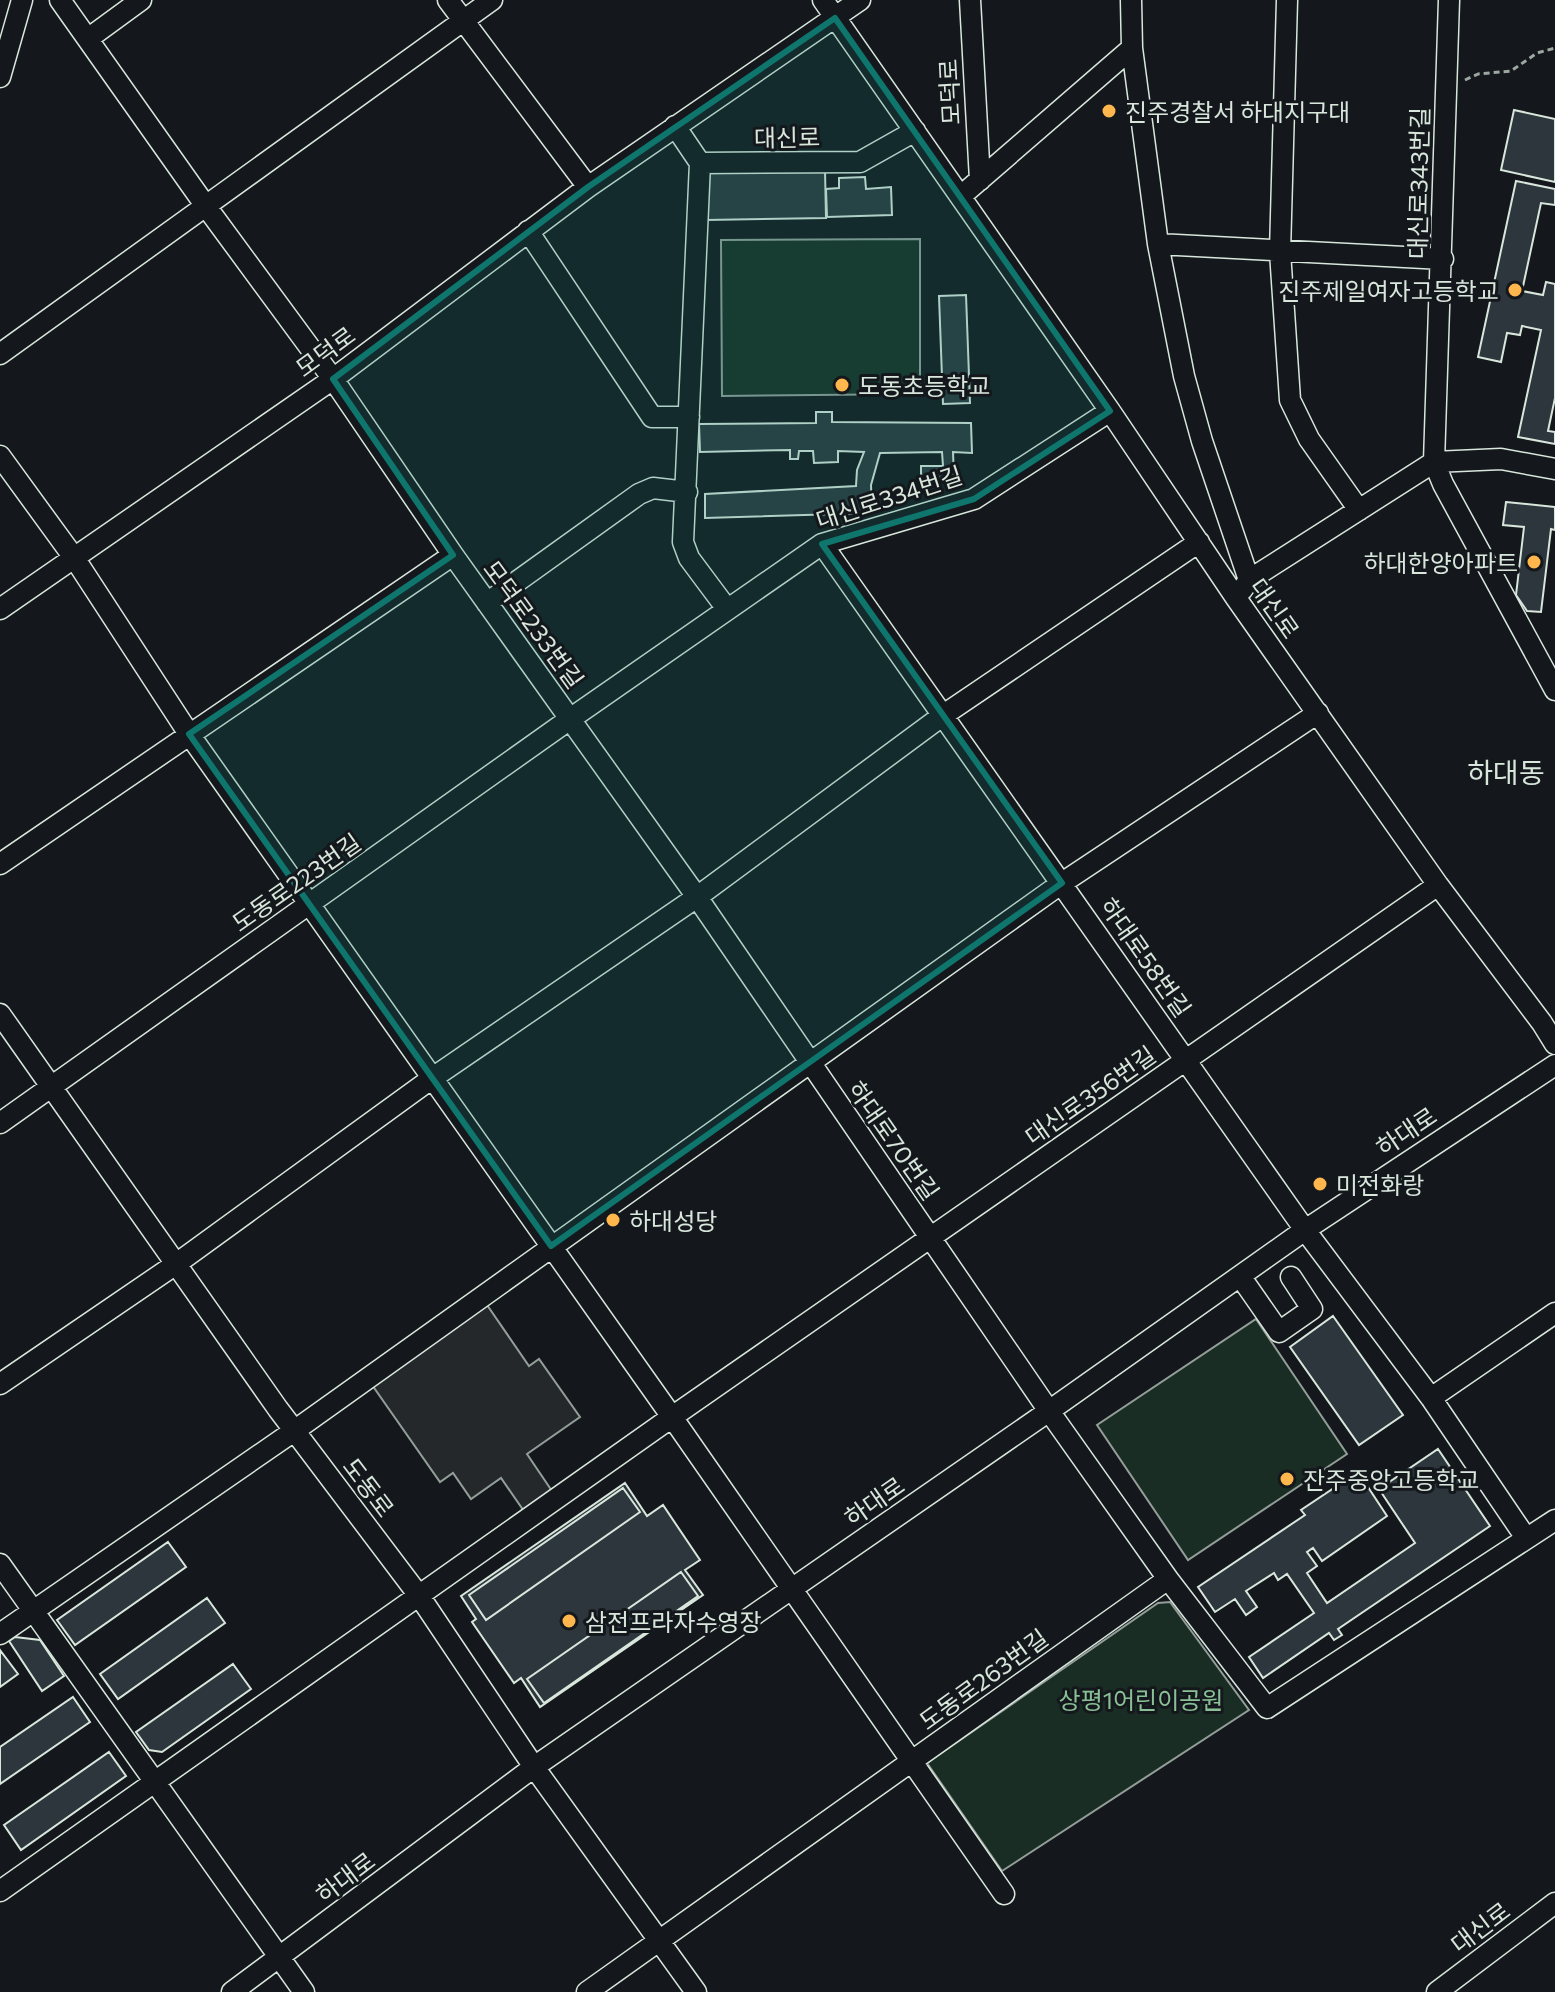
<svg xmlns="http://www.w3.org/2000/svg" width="1555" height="1992" viewBox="0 0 1555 1992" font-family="Commissioner,'Noto Sans KR',sans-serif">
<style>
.green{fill:#1a2d24;stroke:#939e99;stroke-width:2}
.parking{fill:#24282b;stroke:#939e99;stroke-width:2}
.building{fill:#2c363c;stroke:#d8e6dc;stroke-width:2}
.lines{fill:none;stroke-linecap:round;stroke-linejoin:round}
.minor-casing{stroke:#d8e6dc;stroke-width:23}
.path{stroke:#9da8a2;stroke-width:3;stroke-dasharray:6 4;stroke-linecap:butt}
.minor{stroke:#14181c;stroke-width:20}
.marked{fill:#0f766e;fill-opacity:0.2;stroke:#0f766e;stroke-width:6;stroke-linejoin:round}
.poi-dot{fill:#ffb74d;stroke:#14181c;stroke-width:3}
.labels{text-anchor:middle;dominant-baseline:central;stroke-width:6;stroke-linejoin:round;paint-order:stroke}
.street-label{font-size:24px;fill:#d8e6dc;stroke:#14181c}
.poi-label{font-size:24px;fill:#d8e6dc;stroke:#14181c;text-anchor:start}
.park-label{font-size:24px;fill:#8ac095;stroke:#14181c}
.quarter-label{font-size:28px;fill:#d8e6dc;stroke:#14181c}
</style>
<rect width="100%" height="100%" fill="#14181c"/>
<path class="green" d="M 920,239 L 920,394 L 722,396 L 721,240 Z
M 1256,1319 L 1347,1454 L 1188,1560 L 1097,1425 Z
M 1170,1602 L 1249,1710 L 1002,1871 L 927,1763 L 1158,1603 Z"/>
<path class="parking" d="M 485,1302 L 529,1366 L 539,1359 L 580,1417 L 527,1454 L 554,1494 L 526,1514 L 501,1478 L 471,1499 L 453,1473 L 440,1482 L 370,1382 Z"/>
<path class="building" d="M 1514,110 L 1555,119 L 1555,182 L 1501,170 Z
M 825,170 L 826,218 L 706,220 L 705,172 Z
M 865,177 L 866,189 L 891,187 L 892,215 L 827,217 L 826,189 L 839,188 L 839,178 Z
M 1516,181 L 1555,189 L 1555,205 L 1541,203 L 1522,291 L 1543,295 L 1546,282 L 1555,284 L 1555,398 L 1548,431 L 1555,432 L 1555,444 L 1518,437 L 1541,330 L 1522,326 L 1520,335 L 1507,333 L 1501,362 L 1478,357 Z
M 966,295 L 970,403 L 943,404 L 939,296 Z
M 816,412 L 832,412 L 832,422 L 971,423 L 972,453 L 953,452 L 954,477 L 921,479 L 921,466 L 943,466 L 942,452 L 880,453 L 871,485 L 872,513 L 705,518 L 705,494 L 856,486 L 857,470 L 864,452 L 838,451 L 838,462 L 814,463 L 813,451 L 799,451 L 798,459 L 790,459 L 790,450 L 700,452 L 699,424 L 816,423 Z
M 1506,502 L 1555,507 L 1555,530 L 1551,529 L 1541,612 L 1527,611 L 1516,595 L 1524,527 L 1503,525 Z
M 1333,1316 L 1403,1415 L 1359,1445 L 1290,1347 Z
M 1438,1449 L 1490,1526 L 1338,1629 L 1342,1635 L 1334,1640 L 1329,1633 L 1263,1678 L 1249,1657 L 1314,1613 L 1287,1574 L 1278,1580 L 1274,1573 L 1246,1591 L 1257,1607 L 1246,1615 L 1235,1599 L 1215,1612 L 1198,1587 L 1305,1515 L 1301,1510 L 1358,1472 L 1387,1516 L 1322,1561 L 1313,1548 L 1307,1552 L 1317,1566 L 1307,1573 L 1327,1603 L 1415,1543 L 1379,1489 Z
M 625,1483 L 647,1516 L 663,1505 L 700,1560 L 685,1570 L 703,1595 L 540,1707 L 521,1678 L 514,1683 L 472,1622 L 476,1619 L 461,1596 Z
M 623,1488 L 640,1512 L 486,1620 L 469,1595 Z
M 168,1542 L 186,1567 L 75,1645 L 57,1620 Z
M 681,1572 L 698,1596 L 544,1703 L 527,1679 Z
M 207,1598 L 225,1623 L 118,1699 L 100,1674 Z
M 15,1637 L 40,1640 L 64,1676 L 42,1691 L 9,1641 Z
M 0,1650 L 18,1674 L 0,1687 Z
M 233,1664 L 251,1689 L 162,1752 L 149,1750 L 136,1732 Z
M 73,1697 L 90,1722 L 0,1784 L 0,1747 Z
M 109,1752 L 126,1776 L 21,1850 L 4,1825 Z"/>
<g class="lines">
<g class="minor-casing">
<path id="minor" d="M 60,0 L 205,205 L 333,379 L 453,555 L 697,897 L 1049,1411 L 1168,1579 L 587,1992
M 448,0 L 588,187
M 823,0 L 1110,411 L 1236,598 L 1438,885 L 1542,1023 L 1555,1044
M 970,0 L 980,180
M 1131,0 L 1132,48 L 1158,244 L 1184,376 L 1202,441 L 1249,580
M 1287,0 L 1280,252 L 1290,400 L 1309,439 L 1359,510
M 1449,0 L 1434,462 L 1443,484 L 1555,690
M 89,38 L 141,0
M 0,77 L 22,0
M 675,126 L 700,163 L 683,542 L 689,558 L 727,609
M 700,163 L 860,162 L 915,131
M 961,196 L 1132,48
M 528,231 L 652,417 L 689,417
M 1158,244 L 1443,259
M 0,354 L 492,0
M 0,456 L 75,559 L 189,734 L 672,1417 L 1004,1894
M 1434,462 L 1501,459 L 1555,469
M 822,544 L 1305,1230 L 1431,1398 L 1526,1538
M 1242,590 L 1249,580 L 1434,462
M 487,603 L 639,494 L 653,488 L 687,492
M 0,609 L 333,379 L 588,187 L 860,0
M 0,864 L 453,555
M 0,1014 L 278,1409 L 420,1597 L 534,1767 L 696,1992
M 0,1123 L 570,719 L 822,544 L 974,499 L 1110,411
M 1240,1276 L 1279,1332 L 1312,1309 L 1291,1277
M 0,1384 L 176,1264 L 431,1079 L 697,897 L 942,716 L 1199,542
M 1431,1398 L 1555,1313
M 0,1564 L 304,1992
M 1168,1579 L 1267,1708 L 1555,1520
M 0,1634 L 294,1431 L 1062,883 L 1318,713
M 0,1891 L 672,1417 L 1438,885
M 232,1992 L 534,1767 L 1049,1411 L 1305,1230 L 1555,1065
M 1437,1992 L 1555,1903"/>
</g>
<path class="path" d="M 1465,80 L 1478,74 L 1511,71 L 1537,53 L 1555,48"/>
<use href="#minor" class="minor"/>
</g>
<path class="marked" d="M 835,18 L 1110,411 L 974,499 L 822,544 L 1062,883 L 551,1246 L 189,734 L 453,555 L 333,379 L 588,187 Z"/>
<g class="poi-dot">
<circle cx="1109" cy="111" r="8"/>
<circle cx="1515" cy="290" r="8"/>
<circle cx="842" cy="385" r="8"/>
<circle cx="1534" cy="562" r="8"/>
<circle cx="1320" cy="1184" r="8"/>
<circle cx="613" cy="1220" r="8"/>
<circle cx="1287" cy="1479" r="8"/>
<circle cx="569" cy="1621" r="8"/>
</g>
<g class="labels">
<g class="street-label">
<text transform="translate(949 92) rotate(-93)">모덕로</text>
<text transform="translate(787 137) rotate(-1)">대신로</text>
<text transform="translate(1418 183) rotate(-89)">대신로343번길</text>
<text transform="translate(325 351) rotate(-36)">모덕로</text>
<text transform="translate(889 497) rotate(-18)">대신로334번길</text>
<text transform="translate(1275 608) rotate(55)">대신로</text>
<text transform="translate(534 624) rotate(54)">모덕로233번길</text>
<text transform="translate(296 882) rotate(-35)">도동로223번길</text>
<text transform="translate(1146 957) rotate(55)">하대로58번길</text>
<text transform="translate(1090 1095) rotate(-35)">대신로356번길</text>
<text transform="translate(1406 1131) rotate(-34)">하대로</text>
<text transform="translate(894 1140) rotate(55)">하대로70번길</text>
<text transform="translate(369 1487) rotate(53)">도동로</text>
<text transform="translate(874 1501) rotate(-35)">하대로</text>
<text transform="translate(983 1679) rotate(-36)">도동로263번길</text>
<text transform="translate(345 1877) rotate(-37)">하대로</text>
<text transform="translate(1480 1927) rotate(-37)">대신로</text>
</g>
<g class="poi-label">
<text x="1125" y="111">진주경찰서 하대지구대</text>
<text x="1499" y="290" text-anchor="end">진주제일여자고등학교</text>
<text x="858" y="385">도동초등학교</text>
<text x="1518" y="562" text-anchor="end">하대한양아파트</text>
<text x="1336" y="1184">미전화랑</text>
<text x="629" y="1220">하대성당</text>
<text x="1303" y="1479">잔주중앙고등학교</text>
<text x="585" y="1621">삼전프라자수영장</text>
</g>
<g class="park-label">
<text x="1141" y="1699">상평1어린이공원</text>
</g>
<g class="quarter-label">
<text x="1506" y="772">하대동</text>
</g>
</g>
</svg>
